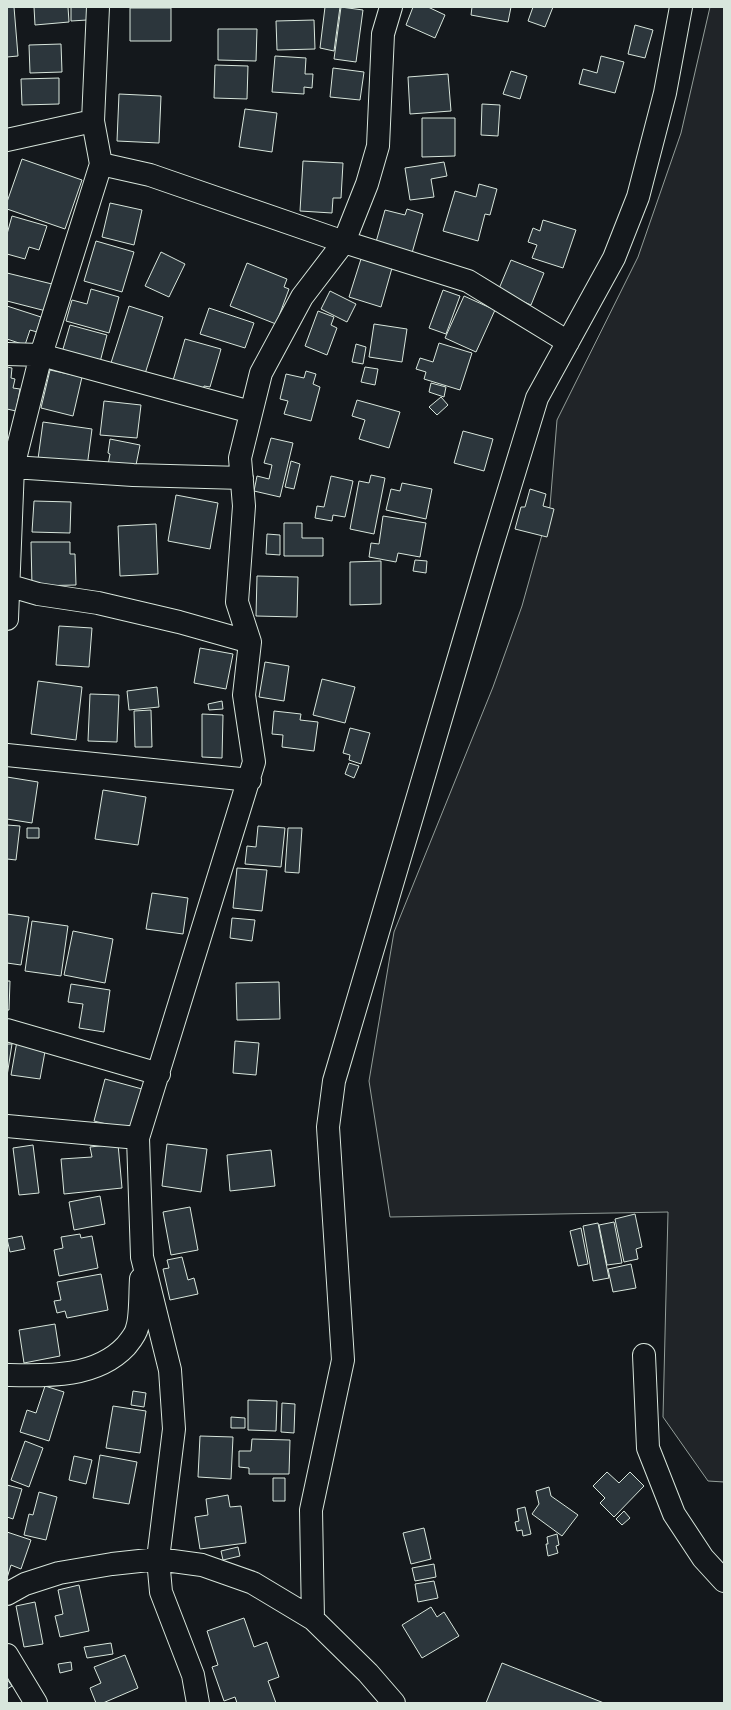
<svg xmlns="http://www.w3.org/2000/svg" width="731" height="1710" viewBox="0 0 731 1710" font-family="Commissioner,sans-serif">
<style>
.green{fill:#202428;stroke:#939e99}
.building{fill:#2c363c;stroke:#d8e6dc}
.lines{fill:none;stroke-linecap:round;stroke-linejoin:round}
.minor-casing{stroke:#d8e6dc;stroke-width:24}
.minor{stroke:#14181c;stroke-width:22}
</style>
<rect width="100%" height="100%" fill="#14181c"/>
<path class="green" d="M 710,7 L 724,7 L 724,1482 L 708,1481 L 663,1417 L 668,1212 L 390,1217 L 369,1081 L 394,932 L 493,687 L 522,606 L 550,506 L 557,420 L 638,257 L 681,133 Z"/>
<path class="building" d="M 7,7 L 14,7 L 18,56 L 7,57 Z
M 34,7 L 68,7 L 69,22 L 35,25 Z
M 71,7 L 87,7 L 87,20 L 71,21 Z
M 325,7 L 340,7 L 334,51 L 320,48 Z
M 341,7 L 363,10 L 356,62 L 334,59 Z
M 413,7 L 428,7 L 445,15 L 435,38 L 406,25 Z
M 472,7 L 511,7 L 508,22 L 471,15 Z
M 533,7 L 553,7 L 545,27 L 528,21 Z
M 130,8 L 171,8 L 171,41 L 130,41 Z
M 314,20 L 315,49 L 277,50 L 276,21 Z
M 635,25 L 653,30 L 645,58 L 628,54 Z
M 218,29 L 257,29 L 256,61 L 218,60 Z
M 61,44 L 62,72 L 30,73 L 29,45 Z
M 275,56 L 306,58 L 305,74 L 313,74 L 312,88 L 304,87 L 304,94 L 272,92 Z
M 601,56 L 624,62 L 615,93 L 579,84 L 583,69 L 597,73 Z
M 215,65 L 248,66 L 247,99 L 214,98 Z
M 333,68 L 364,72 L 360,100 L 330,97 Z
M 511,71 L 527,76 L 520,99 L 503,94 Z
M 448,74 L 451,111 L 410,114 L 408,77 Z
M 59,78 L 59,104 L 22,105 L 21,79 Z
M 119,94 L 161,96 L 159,143 L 117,141 Z
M 482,104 L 500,105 L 498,136 L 481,135 Z
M 245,109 L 277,113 L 272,152 L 239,147 Z
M 422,118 L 455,118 L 455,156 L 422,157 Z
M 22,159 L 82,180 L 65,229 L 7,209 L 7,202 Z
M 303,161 L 343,163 L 341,198 L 333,198 L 332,213 L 300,211 Z
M 444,162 L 447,176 L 431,179 L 434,197 L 410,200 L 405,168 Z
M 479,184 L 497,189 L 490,215 L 485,214 L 478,241 L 443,231 L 455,191 L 476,197 Z
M 110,203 L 142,210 L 134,245 L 102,237 Z
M 407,209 L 423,214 L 412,253 L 376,242 L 385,210 L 405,215 Z
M 12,216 L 47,226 L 39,250 L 29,247 L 25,259 L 7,254 L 7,234 Z
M 543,220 L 576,230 L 563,268 L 532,258 L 537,245 L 528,242 L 533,228 L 540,231 Z
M 96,241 L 134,252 L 122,292 L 84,281 Z
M 161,252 L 185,264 L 169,297 L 145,286 Z
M 361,259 L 392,268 L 381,307 L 349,297 Z
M 511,260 L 544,273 L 531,305 L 498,291 Z
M 247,263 L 287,279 L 284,287 L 289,289 L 276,324 L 230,306 Z
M 7,273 L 52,284 L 50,312 L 7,301 Z
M 91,289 L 119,297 L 109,333 L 66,321 L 72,300 L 87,304 Z
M 443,290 L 460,296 L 446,334 L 429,328 Z
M 330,291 L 356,304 L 347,322 L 321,309 Z
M 464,296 L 495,310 L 476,352 L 445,338 Z
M 7,306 L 41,317 L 37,332 L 30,330 L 25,345 L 7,339 Z
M 129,306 L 163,317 L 144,377 L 110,366 Z
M 209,308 L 254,323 L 245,348 L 200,334 Z
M 318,311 L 334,317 L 331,325 L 337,328 L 327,355 L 305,346 Z
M 374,324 L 407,329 L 402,362 L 369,357 Z
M 70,325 L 107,335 L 99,366 L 61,356 Z
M 185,339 L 221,349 L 210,387 L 204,386 L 202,393 L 172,384 Z
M 439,343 L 472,353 L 460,390 L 424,379 L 426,372 L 416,369 L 420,358 L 433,362 Z
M 356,344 L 366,347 L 363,364 L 352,362 Z
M 7,367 L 12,368 L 11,378 L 15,379 L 13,388 L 20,389 L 16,411 L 7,409 Z
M 365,367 L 378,369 L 375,385 L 361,382 Z
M 50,370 L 82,377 L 73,416 L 41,408 Z
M 306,371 L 316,374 L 313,384 L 320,387 L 311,421 L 284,414 L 288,401 L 280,399 L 286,374 L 304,378 Z
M 431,383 L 446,387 L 444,397 L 429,392 Z
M 441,397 L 448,405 L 437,415 L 429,407 Z
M 357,400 L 400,412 L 389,448 L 359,439 L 365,420 L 352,416 Z
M 104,401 L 141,405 L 137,438 L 100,435 Z
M 43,422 L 92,429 L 87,467 L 38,459 Z
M 463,431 L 493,439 L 484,471 L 454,463 Z
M 271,438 L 293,443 L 280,497 L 254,491 L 257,476 L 269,479 L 272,465 L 264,463 Z
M 110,439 L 140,445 L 135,470 L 108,465 L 110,454 L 108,453 Z
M 291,461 L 300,464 L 294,489 L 285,487 Z
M 371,475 L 385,478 L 374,534 L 350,529 L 359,481 L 369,483 Z
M 331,476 L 353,481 L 345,517 L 333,515 L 332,521 L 315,518 L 317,506 L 324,507 Z
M 402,483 L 432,489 L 426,519 L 386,510 L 391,489 L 400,491 Z
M 530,489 L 546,494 L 543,506 L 554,509 L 547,537 L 515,529 L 521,507 L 525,507 Z
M 176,495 L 218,503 L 210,549 L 168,541 Z
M 34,501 L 71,502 L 70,533 L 32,532 Z
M 383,516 L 426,523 L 420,557 L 398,553 L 396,562 L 369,557 L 371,543 L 379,544 Z
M 284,523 L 302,523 L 302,538 L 323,538 L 323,556 L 284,556 Z
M 156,524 L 158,574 L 120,576 L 118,526 Z
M 267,534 L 280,535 L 280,555 L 266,554 Z
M 31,542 L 70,542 L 70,554 L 75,554 L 76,585 L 32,586 Z
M 415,560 L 427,561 L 426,573 L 413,571 Z
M 381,561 L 381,604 L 350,605 L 350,562 Z
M 257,576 L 298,577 L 297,617 L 256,616 Z
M 59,626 L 92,628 L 89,667 L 56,665 Z
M 200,648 L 233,654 L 226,689 L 194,683 Z
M 265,662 L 289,666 L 284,701 L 259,697 Z
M 322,679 L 355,687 L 345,723 L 313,715 Z
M 38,681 L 82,687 L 76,740 L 31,734 Z
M 157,687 L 159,707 L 129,710 L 127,691 Z
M 90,694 L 119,695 L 117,742 L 88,741 Z
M 222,701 L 223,709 L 209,710 L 208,704 Z
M 151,710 L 152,747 L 135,747 L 134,711 Z
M 274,711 L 301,714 L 300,720 L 318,722 L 314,751 L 282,747 L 283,735 L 272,734 Z
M 202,714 L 223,715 L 222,758 L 202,757 Z
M 350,728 L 370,733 L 361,764 L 349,760 L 350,755 L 343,753 Z
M 349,763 L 359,766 L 354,778 L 345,774 Z
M 7,777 L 38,782 L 32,823 L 7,819 Z
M 103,790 L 146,797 L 138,845 L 95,839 Z
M 7,825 L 20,826 L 16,860 L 7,859 Z
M 258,826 L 285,828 L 281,867 L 245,864 L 247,846 L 256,847 Z
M 27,828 L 39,828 L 39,838 L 27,838 Z
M 288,828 L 302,828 L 299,873 L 285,872 Z
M 237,868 L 267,870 L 262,911 L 233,908 Z
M 152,893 L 188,898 L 183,934 L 146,929 Z
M 7,914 L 29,917 L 21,965 L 7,963 Z
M 232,918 L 255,920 L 252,941 L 230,938 Z
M 32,921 L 68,926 L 61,976 L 25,971 Z
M 73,931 L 113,939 L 105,983 L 64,975 Z
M 7,981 L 10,981 L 9,1010 L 7,1010 Z
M 279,982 L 280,1019 L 237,1020 L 236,983 Z
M 71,984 L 110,990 L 104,1032 L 79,1028 L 83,1004 L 68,1002 Z
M 17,1041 L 46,1046 L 40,1079 L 11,1075 Z
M 235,1041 L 259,1043 L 256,1075 L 233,1073 Z
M 7,1044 L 12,1044 L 7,1076 Z
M 105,1079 L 142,1089 L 131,1130 L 94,1121 Z
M 118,1144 L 122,1188 L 64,1194 L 61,1159 L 92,1157 L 90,1147 Z
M 167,1144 L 207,1149 L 201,1192 L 162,1186 Z
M 33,1145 L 39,1193 L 19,1195 L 13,1148 Z
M 271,1150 L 275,1186 L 230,1191 L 227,1155 Z
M 100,1196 L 105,1224 L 74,1230 L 69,1202 Z
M 190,1207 L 198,1250 L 171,1255 L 163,1212 Z
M 635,1214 L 642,1247 L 636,1249 L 638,1259 L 624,1262 L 615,1219 Z
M 614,1222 L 622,1263 L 607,1265 L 599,1225 Z
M 598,1223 L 609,1278 L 593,1281 L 583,1226 Z
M 581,1228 L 588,1264 L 578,1266 L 570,1231 Z
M 80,1234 L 81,1238 L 92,1236 L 98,1268 L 59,1276 L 54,1250 L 63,1248 L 61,1237 Z
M 22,1236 L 25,1249 L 10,1252 L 7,1239 Z
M 182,1257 L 188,1280 L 194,1278 L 198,1294 L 170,1300 L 163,1269 L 169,1268 L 167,1260 Z
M 631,1264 L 636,1288 L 613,1292 L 608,1269 Z
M 101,1274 L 108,1310 L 67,1318 L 65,1311 L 57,1313 L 54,1301 L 61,1300 L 57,1282 Z
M 55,1324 L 60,1356 L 24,1363 L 19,1330 Z
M 45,1386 L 64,1392 L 49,1441 L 20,1432 L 27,1410 L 36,1413 Z
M 133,1391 L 146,1393 L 144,1407 L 131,1405 Z
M 248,1400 L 277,1401 L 276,1431 L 248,1430 Z
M 282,1403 L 295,1404 L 294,1433 L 281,1432 Z
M 113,1406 L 146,1411 L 140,1453 L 106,1448 Z
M 231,1417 L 245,1418 L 245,1428 L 231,1428 Z
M 200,1436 L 233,1437 L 231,1479 L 198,1477 Z
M 252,1439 L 290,1440 L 289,1474 L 249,1474 L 249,1468 L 239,1467 L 239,1451 L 251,1451 Z
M 25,1441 L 43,1448 L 29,1487 L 11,1480 Z
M 100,1455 L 137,1462 L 129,1504 L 93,1498 Z
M 74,1456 L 92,1460 L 86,1484 L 69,1480 Z
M 607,1472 L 619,1483 L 630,1472 L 644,1486 L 614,1517 L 600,1503 L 605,1498 L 593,1486 Z
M 273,1478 L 285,1478 L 285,1501 L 273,1501 Z
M 7,1485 L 22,1489 L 13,1519 L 7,1517 Z
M 549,1487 L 551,1496 L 578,1515 L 562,1536 L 532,1514 L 539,1504 L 536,1491 Z
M 39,1492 L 57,1497 L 46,1540 L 24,1535 L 29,1514 L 33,1515 Z
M 228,1495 L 230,1507 L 241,1506 L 246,1543 L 200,1549 L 195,1517 L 208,1515 L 206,1499 Z
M 525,1507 L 531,1534 L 523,1536 L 522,1530 L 517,1531 L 515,1522 L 519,1521 L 517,1509 Z
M 624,1511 L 630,1518 L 622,1525 L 616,1519 Z
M 424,1528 L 431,1559 L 411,1564 L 403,1533 Z
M 7,1532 L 31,1540 L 21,1569 L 11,1565 L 7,1578 Z
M 557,1534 L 559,1545 L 556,1546 L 558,1553 L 548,1556 L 546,1544 L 548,1544 L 547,1537 Z
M 238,1547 L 240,1556 L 223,1560 L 221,1551 Z
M 434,1564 L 436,1577 L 415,1581 L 412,1568 Z
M 434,1581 L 438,1598 L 418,1602 L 415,1584 Z
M 79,1585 L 89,1631 L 60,1637 L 55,1616 L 63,1614 L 58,1590 Z
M 35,1602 L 43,1644 L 24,1647 L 16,1606 Z
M 431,1607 L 437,1617 L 444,1612 L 459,1636 L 422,1658 L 402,1625 Z
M 244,1618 L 254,1647 L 267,1642 L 279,1677 L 268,1681 L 276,1703 L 237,1703 L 235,1697 L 224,1701 L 212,1667 L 218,1665 L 207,1631 Z
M 111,1643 L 113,1654 L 87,1658 L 84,1647 Z
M 125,1655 L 138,1688 L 103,1703 L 96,1703 L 90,1688 L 101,1683 L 94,1667 Z
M 71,1662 L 72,1670 L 60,1673 L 58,1664 Z
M 502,1663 L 604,1703 L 486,1703 Z
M 7,1679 L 12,1686 L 7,1689 Z"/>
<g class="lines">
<g class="minor-casing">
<path id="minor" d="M 7,140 L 93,121
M 101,164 L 150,175 L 344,242 L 468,281 L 568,342
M 7,354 L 41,355 L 251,412
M 7,469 L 13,467 L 133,475 L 242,478
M 7,585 L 38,594 L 98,603 L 179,622 L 250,642
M 7,619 L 13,467 L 41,355 L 101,164 L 93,121 L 98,7
M 7,755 L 250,780
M 7,1030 L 159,1074
M 7,1126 L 138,1138
M 644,1355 L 648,1448 L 674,1514 L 703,1558 L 724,1581
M 7,1375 C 47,1376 96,1378 126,1346 C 130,1341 136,1334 137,1328 C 141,1317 140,1291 141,1279
M 7,1594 L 25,1584 L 59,1573 L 112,1564 L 158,1559 L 202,1565 L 253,1583 L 313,1619 L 368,1673 L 394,1703
M 313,1619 L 311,1510 L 343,1360 L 328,1127 L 334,1081 L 490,552 L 537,398 L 614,258 L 638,197 L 665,93 L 681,7
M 7,1655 L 36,1703
M 198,1703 L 193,1675 L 161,1592 L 158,1559 L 174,1429 L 170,1370 L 142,1257 L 138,1138 L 254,762 L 244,695 L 250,642 L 237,602 L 244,506 L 240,458 L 261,373 L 302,297 L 344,242 L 367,184 L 378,146 L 383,34 L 391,7"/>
</g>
<use href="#minor" class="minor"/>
</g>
<rect width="731" height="1710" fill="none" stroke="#d8e6dc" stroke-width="16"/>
</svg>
